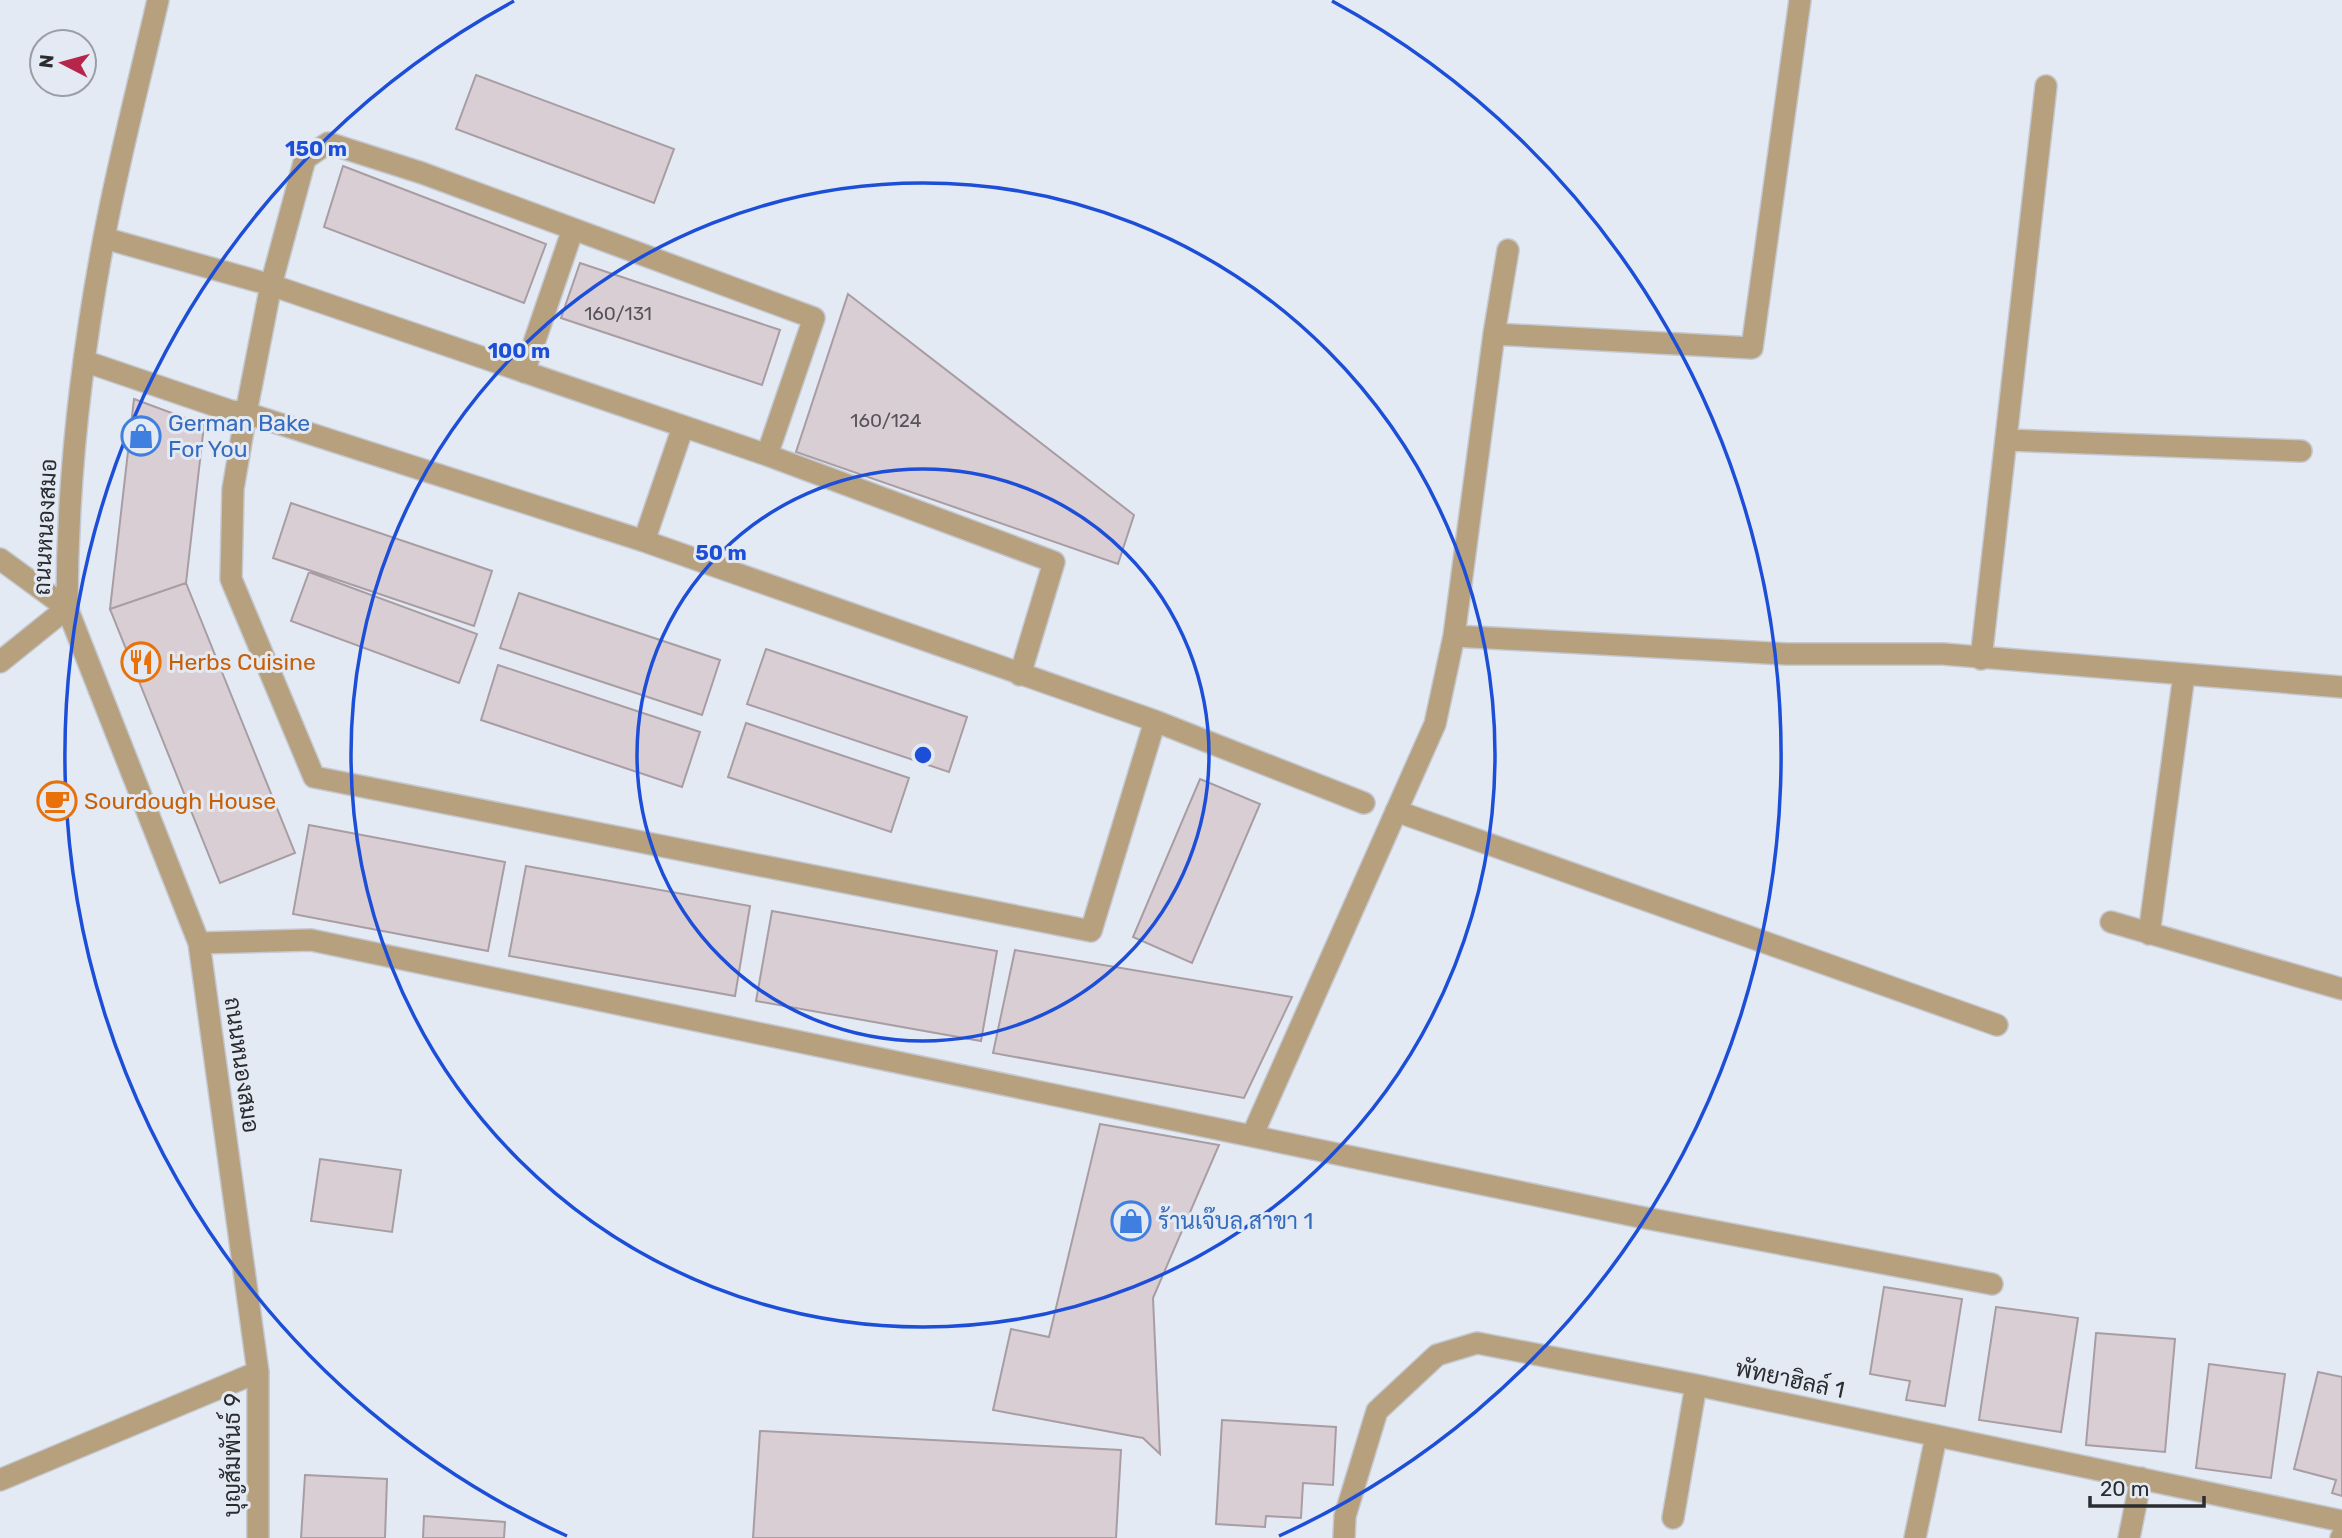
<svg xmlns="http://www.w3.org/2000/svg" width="2342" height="1538" viewBox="0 0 2342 1538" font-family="Rubik,Sarabun,sans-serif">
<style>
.building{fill:#d9ced4;stroke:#a89da3;stroke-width:2}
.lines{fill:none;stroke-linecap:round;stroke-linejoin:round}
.minor-casing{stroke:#c3c8d1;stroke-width:24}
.minor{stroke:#b7a07d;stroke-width:21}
.ring{fill:none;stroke:#1d4ed8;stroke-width:3.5}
.labels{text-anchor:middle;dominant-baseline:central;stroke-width:6;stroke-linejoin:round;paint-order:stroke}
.number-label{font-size:19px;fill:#565459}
.shop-label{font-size:23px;fill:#366cbe;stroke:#e4eaf4;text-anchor:start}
.street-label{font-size:23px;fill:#2a2c30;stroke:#e4eaf4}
.food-label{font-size:23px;fill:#c56008;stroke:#e4eaf4;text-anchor:start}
.centre{fill:#1d4ed8;stroke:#e4eaf4;stroke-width:3.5}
.ring-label{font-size:21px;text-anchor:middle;font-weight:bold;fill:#1d4ed8;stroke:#e4eaf4;stroke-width:6;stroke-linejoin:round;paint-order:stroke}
</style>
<rect width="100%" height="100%" fill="#e4eaf4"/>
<path class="building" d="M 476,75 L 674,149 L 654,203 L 456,129 Z
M 343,166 L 546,244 L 524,303 L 324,227 Z
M 580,263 L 780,330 L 762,385 L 561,318 Z
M 848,294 L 1134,515 L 1118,564 L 796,452 Z
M 134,399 L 204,425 L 186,583 L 110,609 Z
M 291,503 L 492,571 L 474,626 L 273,558 Z
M 309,572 L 477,634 L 459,683 L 291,621 Z
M 186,583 L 295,853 L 220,883 L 110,609 Z
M 519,593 L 720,660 L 702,715 L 500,648 Z
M 766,649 L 967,717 L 949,772 L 747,704 Z
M 498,665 L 700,732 L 682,787 L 481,720 Z
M 746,723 L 909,778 L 891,832 L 728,777 Z
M 1200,779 L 1260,804 L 1192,963 L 1133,937 Z
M 309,825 L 505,862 L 488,951 L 293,914 Z
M 526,866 L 750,906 L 735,996 L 509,956 Z
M 772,911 L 997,951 L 981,1041 L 756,1001 Z
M 1015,950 L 1292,997 L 1244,1098 L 993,1053 Z
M 1100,1124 L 1219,1145 L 1153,1298 L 1160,1454 L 1143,1438 L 993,1410 L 1011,1329 L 1049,1337 Z
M 320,1159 L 401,1170 L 392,1232 L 311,1221 Z
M 1884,1287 L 1962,1299 L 1945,1406 L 1906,1400 L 1910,1381 L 1870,1374 Z
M 1996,1307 L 2078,1318 L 2061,1432 L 1979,1420 Z
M 2096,1333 L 2175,1339 L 2165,1452 L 2086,1445 Z
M 2209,1364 L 2285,1374 L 2271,1478 L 2196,1468 Z
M 2318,1372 L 2342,1377 L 2342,1496 L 2332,1493 L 2336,1480 L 2294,1469 Z
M 1222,1420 L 1336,1427 L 1333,1485 L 1303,1483 L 1301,1518 L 1266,1516 L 1265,1527 L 1216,1524 Z
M 760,1431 L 1121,1450 L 1116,1538 L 753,1538 Z
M 305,1475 L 387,1479 L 385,1538 L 301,1538 Z
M 424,1516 L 505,1522 L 504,1538 L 423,1538 Z"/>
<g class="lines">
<g class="minor-casing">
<path id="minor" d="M 158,0 C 140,79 119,158 104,238 C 81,359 67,485 67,608 L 199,943 L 258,1372 L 258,1538
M 104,238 L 271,285 L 767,455 L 1054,562 L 1020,675
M 1494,334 L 1752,348 L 1800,0
M 84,361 L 231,411 L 246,413 L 644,541 L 1155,721 L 1364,803
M 524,372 L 573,229
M 2007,440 L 2301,451
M 767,455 L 814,318 L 422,173 L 328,143 L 305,159 L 271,285 L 246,413 L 233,489 L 231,579 L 314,777 L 1091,931 L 1155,721
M 644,541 L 683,427
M 0,559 L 67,608 L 0,662
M 1454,636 L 1787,654 L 1943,654 L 2342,687
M 1981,659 L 2046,86
M 1396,811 L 1997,1025
M 2111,922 L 2342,989
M 2149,934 L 2184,675
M 199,943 L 311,940 L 1635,1216 L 1992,1284
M 1252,1136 L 1435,724 L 1454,636 L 1494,334 L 1508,250
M 0,1480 L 258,1372
M 1673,1518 L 1696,1385
M 1344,1538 L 1345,1516 L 1377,1411 L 1437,1355 L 1477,1343 L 1696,1385 L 2342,1521
M 1915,1538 L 1936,1437
M 2129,1538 L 2141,1478
M 2341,1538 L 2342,1536"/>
</g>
<use href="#minor" class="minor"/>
</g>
<g class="ring">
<circle cx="923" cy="755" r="286"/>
<circle cx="923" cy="755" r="572"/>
<path d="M567 1536A858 858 0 0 1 514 1M1332 1A858 858 0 0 1 1279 1536"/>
</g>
<defs>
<g id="shop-ring" transform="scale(2.0125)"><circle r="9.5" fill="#e4eaf4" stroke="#3f7fe0" stroke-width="1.5"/><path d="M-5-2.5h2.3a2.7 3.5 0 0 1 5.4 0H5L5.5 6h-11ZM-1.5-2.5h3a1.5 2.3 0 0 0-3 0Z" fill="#3f7fe0"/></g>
<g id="restaurant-ring" transform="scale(2.0125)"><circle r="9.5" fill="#e4eaf4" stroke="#e8710a" stroke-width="1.5"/><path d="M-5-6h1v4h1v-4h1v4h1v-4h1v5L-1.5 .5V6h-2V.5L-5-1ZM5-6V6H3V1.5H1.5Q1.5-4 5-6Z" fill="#e8710a"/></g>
<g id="cafe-ring" transform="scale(2.0125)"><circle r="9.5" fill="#e4eaf4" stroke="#e8710a" stroke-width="1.5"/><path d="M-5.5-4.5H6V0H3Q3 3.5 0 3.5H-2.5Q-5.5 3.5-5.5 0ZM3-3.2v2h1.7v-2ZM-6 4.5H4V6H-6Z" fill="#e8710a"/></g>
</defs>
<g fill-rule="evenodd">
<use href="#shop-ring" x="141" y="436"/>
<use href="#restaurant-ring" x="141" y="662"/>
<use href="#cafe-ring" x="57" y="801"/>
<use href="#shop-ring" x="1131" y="1221"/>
</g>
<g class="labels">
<g class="number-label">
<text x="618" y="313">160/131</text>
<text x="886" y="420">160/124</text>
</g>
<g class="shop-label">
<text x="168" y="423">German Bake<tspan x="168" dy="26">For You</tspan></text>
<text x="1158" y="1221">ร้านเจ๊บล สาขา 1</text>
</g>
<g class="street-label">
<text transform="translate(45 527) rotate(-87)">ถนนหนองสมอ</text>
<text transform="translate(242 1065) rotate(82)">ถนนหนองสมอ</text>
<text transform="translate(1790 1379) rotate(12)">พัทยาฮิลล์ 1</text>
<text transform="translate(232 1455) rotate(-90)">บุญสัมพันธ์ 9</text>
</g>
<g class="food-label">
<text x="168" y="662">Herbs Cuisine</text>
<text x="84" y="801">Sourdough House</text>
</g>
</g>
<circle cx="923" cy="755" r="10" class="centre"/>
<g class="ring-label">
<text x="316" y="156">150 m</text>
<text x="519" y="358">100 m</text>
<text x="721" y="560">50 m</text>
</g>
<g transform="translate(63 63) rotate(276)"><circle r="33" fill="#e4eaf4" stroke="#9a9ea6" stroke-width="2"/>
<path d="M0-5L12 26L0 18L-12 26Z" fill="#b7254b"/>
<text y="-10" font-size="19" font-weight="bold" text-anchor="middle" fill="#2a2c30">N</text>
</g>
<path d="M2090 1496v10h114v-10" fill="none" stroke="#2a2c30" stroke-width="3.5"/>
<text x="2100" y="1496" font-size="21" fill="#2a2c30" stroke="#e4eaf4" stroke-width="5" paint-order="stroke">20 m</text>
</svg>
